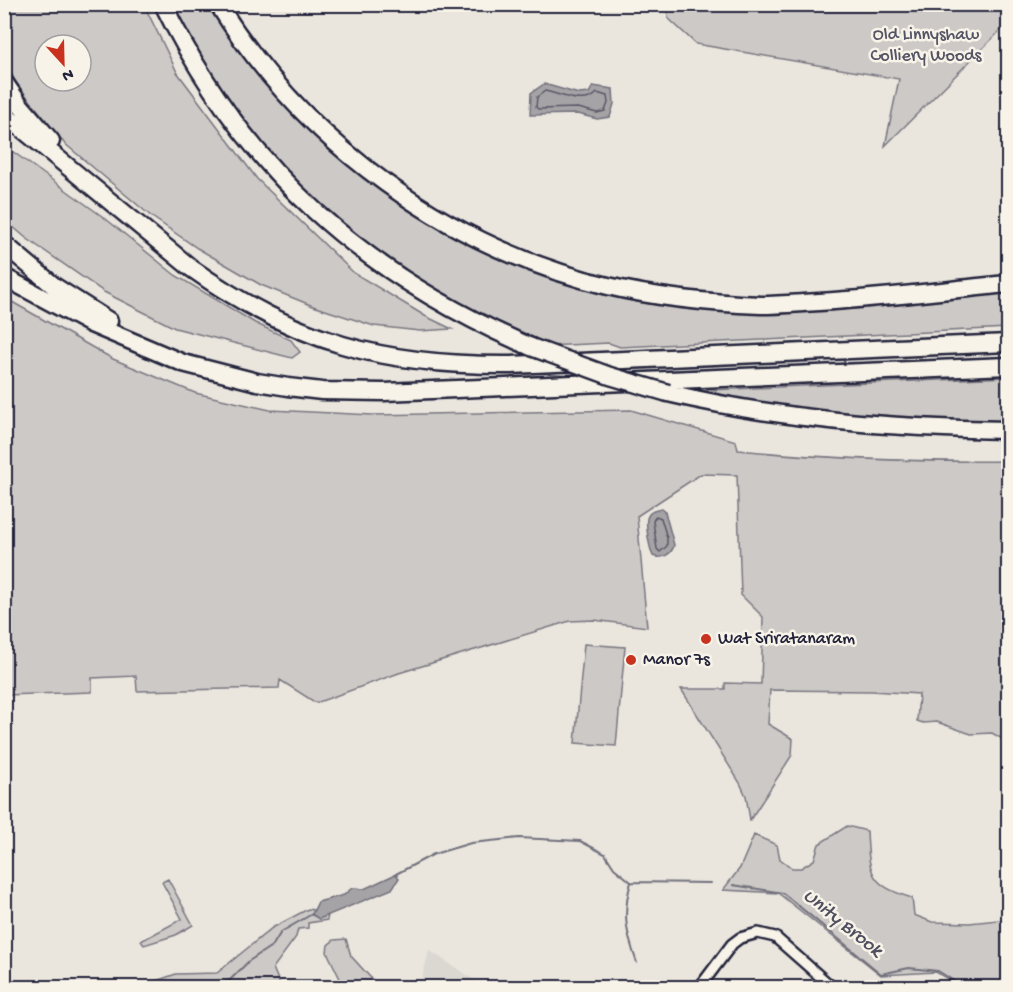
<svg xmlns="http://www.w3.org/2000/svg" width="1013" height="992" viewBox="0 0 1013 992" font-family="'Gochi Hand',sans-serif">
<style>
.built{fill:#dbd8d2}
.green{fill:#cdc9c6;stroke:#787680;stroke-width:1.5;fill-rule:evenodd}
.water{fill:#a6a3a6;stroke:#716f7b;stroke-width:1.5}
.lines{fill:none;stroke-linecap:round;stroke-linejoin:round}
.shore{stroke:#575666;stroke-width:1.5}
.stream{stroke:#716f7b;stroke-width:2}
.minor-casing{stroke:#22223b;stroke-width:14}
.motorway-casing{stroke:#22223b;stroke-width:21}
.minor{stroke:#f7f3e8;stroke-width:9}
.motorway{stroke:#f7f3e8;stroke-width:16}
.motorway-bridge-casing{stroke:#22223b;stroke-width:21;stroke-linecap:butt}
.motorway-bridge{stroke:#f7f3e8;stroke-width:16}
.poi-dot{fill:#c8321e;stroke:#f7f3e8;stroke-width:2}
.labels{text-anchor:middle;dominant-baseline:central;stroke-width:5;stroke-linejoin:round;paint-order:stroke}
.park-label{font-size:18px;fill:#555465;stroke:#f7f3e8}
.poi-label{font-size:18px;fill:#22223b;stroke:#f7f3e8;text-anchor:start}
.water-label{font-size:20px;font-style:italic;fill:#504f60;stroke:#f7f3e8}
</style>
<rect width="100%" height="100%" fill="#eae6de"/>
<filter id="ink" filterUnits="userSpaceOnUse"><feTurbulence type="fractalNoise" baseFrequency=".0167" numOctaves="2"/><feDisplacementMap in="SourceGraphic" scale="12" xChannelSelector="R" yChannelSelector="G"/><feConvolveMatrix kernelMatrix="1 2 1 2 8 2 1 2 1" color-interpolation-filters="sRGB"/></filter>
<g filter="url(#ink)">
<path class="built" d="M 429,950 L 485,987 L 420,987 Z"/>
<path class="green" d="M 4,5 L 144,5 L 177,72 L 257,179 L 354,273 L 425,316 L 452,329 L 420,331 L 374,326 L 313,306 L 261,285 L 197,248 L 152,217 L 64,143 L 17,84 L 5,63 ZM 45,45 L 81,45 L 81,81 L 45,81 Z
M 170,5 L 212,5 L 291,109 L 491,251 L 721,309 L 1008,292 L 1008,328 L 620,347 L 609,343 L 545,346 L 416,284 L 305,194 L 253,136 L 214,82 Z
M 667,5 L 993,5 L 1008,9 L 1008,23 L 885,146 L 899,79 L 696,44 L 668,18 Z
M 5,146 L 106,219 L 175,275 L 255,323 L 291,340 L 300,352 L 292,358 L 175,328 L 104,292 L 26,238 L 5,220 Z
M 5,298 L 113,359 L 195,393 L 270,410 L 373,415 L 631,410 L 736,441 L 738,450 C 828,459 918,462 1008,461 L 1008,739 L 1004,740 L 992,733 L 971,734 L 937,722 L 923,723 L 917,721 L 919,694 L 872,691 L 770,690 L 768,724 L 793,739 L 792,755 L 750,820 L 746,796 L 740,783 L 681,689 L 725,689 L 725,683 L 761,684 L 763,617 L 741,595 L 737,475 L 701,474 L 637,516 L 647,627 L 594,620 L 570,621 L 399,673 L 316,703 L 280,680 L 279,688 L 137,691 L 136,676 L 92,678 L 92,692 L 5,695 Z
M 1008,377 L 1008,421 L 942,420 L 797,412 L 688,391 Z
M 584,644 L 625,647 L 616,746 L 575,743 Z
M 847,826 L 867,831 C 869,873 869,885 912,898 L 914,915 L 932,922 L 969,923 L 1008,919 L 1008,987 L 961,987 L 936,972 L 881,975 L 778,893 L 723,890 L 740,868 L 754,835 L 777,845 L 780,859 L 792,868 L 801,868 L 814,860 L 819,844 Z
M 168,879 L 193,925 L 176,935 L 144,945 L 141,941 L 182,919 L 162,882 Z
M 308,909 L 314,910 L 312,915 L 319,919 L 328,915 L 327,920 L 308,923 L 308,928 L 298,929 L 296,937 L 273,968 L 281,987 L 148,988 L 153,982 L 176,974 L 217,973 L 272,928 Z
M 346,939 L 351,956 L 379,987 L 344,987 L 327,952 L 328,945 L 334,940 Z"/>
<path class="water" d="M 544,84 L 579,94 L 589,93 L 593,86 L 613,89 L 614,104 L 610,117 L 597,119 L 578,114 L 530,115 L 531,93 Z
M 661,509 L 665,512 L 674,545 C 672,554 662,560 653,556 C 650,550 644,522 648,516 C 650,511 656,510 661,509 Z
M 396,874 L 399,878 L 392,889 L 319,919 L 312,914 L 318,902 L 344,895 L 352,888 L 364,889 Z"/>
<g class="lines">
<path class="shore" d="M 545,91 C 561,94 585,107 597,93 L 607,96 L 608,103 L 605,111 L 597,113 L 578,108 L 538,109 L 536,107 L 537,97 Z
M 656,516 L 661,518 L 667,538 L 667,546 L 660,552 L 657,549 L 653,521 Z"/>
<path class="stream" d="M 396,874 L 434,854 L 471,843 L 519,838 L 580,841 L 605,854 L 614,868 L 631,882 L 711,883
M 631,882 C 622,915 626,932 637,963
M 733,885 L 783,893 L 881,974 L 909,968 L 938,971 L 965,988
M 207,988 L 230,980 L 249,961 L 273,945 L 281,932 L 312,914"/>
<g class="minor-casing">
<path id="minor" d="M 699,988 L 732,944 L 740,938 L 758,933 L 775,937 L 833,988"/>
</g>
<g class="motorway-casing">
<path id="motorway" d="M 163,4 C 244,170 364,275 531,347
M 218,4 C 305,144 449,248 608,286 C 658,298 710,303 761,305 C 780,305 800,303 819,302 C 883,298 946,290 1008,284
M 4,82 L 20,105 L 51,141
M 4,114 L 191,268 C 297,343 383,366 511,365 L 1008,343
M 4,244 L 54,286 L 109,321
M 4,277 L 91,324 L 183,363 L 257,382 L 288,387 L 322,391 L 384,392 L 1008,366
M 668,393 C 782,420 892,428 1008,430"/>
</g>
<use href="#minor" class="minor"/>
<use href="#motorway" class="motorway"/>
<g class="motorway-bridge-casing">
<path id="motorway-bridge" d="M 531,347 L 610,376 L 668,393"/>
</g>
<use href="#motorway-bridge" class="motorway-bridge"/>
</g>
</g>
<g class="poi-dot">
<circle cx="706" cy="639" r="6"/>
<circle cx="631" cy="660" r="6"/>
</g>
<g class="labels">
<g class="park-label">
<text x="926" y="35">Old Linnyshaw<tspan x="926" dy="21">Colliery Woods</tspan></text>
</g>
<g class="poi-label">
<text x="718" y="639">Wat Sriratanaram</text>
<text x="643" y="660">Manor 7s</text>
</g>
<g class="water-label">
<text transform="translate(842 924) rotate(39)">Unity Brook</text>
</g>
</g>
<rect width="1013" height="992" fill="none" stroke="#f7f3e8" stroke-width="24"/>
<rect x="12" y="12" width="989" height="968" fill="none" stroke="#22223b" stroke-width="2" filter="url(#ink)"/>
<g transform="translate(63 63) rotate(158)"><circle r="28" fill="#f7f3e8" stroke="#a29fa3" stroke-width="1.5"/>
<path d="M0-4.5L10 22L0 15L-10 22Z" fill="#c8321e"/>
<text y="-9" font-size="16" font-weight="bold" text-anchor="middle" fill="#22223b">N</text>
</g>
</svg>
